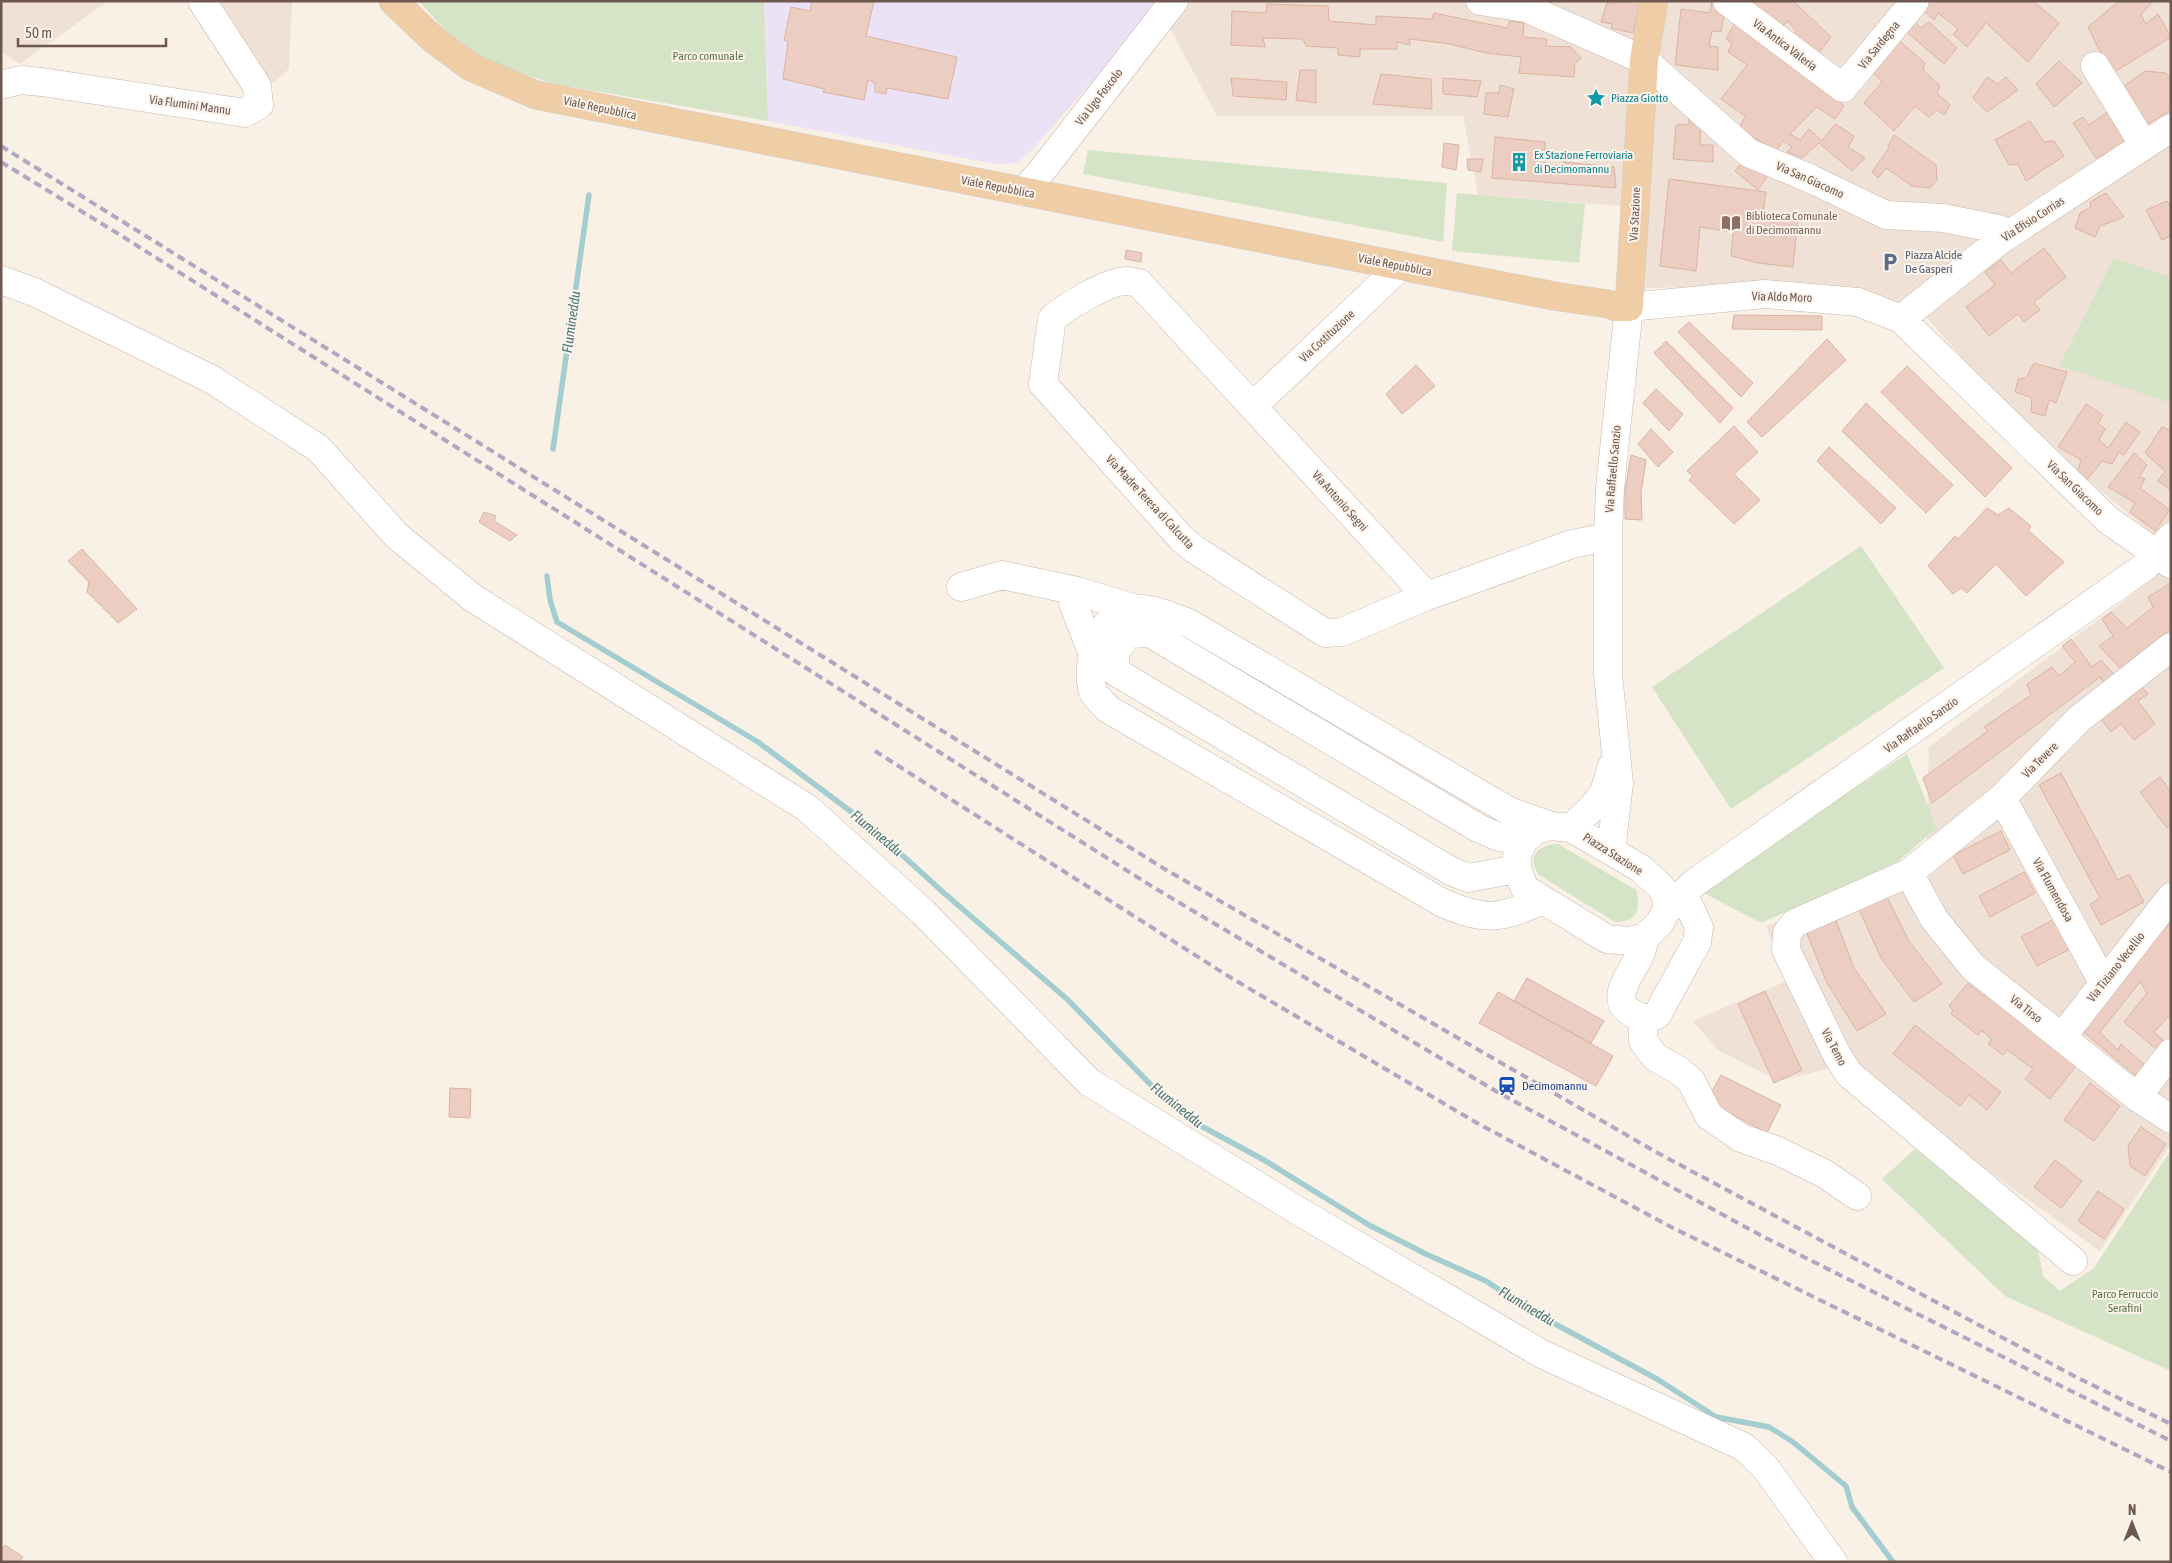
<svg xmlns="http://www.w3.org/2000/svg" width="2172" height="1563" viewBox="0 0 2172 1563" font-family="'Asap Condensed',sans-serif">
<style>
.residential{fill:#efe1d5}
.education{fill:#ece2f5}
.green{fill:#d5e4c6}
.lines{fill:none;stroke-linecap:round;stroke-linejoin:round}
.stream{stroke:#a4cdd0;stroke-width:5.5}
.building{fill:#ebcec1;stroke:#dbb3a3}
.minor-casing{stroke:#c8b7ad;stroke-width:29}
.major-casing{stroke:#d4cdca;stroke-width:29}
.minor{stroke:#fff;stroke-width:28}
.major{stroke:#efcda6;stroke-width:28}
.rail{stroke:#b2a6c1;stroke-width:4;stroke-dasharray:8 5;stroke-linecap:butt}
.labels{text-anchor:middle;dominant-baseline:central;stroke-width:4;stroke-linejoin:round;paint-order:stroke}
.street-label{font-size:12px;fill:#6e574e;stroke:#fcf4eb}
.park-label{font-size:12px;fill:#587348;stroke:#fcf4eb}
.culture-label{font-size:12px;fill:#0d838f;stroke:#fcf4eb;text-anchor:start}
.education-label{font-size:12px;fill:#785e54;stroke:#fcf4eb;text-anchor:start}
.service-label{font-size:12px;fill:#4e5e75;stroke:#fcf4eb;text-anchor:start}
.transit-label{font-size:12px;fill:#164399;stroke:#fcf4eb;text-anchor:start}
.water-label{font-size:14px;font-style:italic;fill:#477578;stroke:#fcf4eb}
</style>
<rect width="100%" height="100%" fill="#f9f0e6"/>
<path class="residential" d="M 1,1 L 108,1 L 20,64 L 1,52 Z
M 190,1 L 292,1 L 289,69 L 273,83 L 246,83 Z
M 1183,1 L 2171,1 L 2171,277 L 2114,258 L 2171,401 L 2171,550 L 2014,417 L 1928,319 L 1829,284 L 1646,288 L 1647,208 L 1478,195 L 1463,116 L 1217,116 L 1165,19 Z
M 2171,561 L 2171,1144 L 2100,1251 L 1984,1168 L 1846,1064 L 1779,1081 L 1718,1050 L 1693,1021 L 1787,981 L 1766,926 L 1926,870 L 1929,747 L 2125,600 Z"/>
<path class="education" d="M 764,1 L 1164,1 L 1031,151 L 1017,163 L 995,164 L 768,121 Z"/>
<path class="green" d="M 419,1 L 764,1 L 768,121 L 554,84 L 491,63 L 445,30 Z
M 1088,150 L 1447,183 L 1443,242 L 1083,174 Z
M 1457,193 L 1585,204 L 1579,263 L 1452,251 Z
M 2114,258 L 2171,277 L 2171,403 L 2059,366 Z
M 1861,546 L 1944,668 L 1731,809 L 1652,687 Z
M 1907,754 L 1937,828 L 1897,862 L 1761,923 L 1698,890 Z
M 1558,844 L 1636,890 C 1641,910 1638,922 1615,922 L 1539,875 C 1526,857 1538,844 1558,844 Z
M 1915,1149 L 2037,1245 L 2043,1276 L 2060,1291 L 2094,1268 L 2171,1150 L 2171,1371 L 2005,1296 L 1882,1179 Z"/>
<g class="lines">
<path class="stream" d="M 553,449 L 589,195
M 547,576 L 550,600 L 557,622 L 758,742 L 869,825 L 944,893 L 1067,999 L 1153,1087 L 1192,1121 L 1264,1160 L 1369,1225 L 1426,1254 L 1486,1281 L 1533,1312 L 1657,1379 L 1716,1417 L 1769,1427 L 1793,1442 L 1846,1486 L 1852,1507 L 1893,1562"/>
</g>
<path class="building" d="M 812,1 L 874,1 L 866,36 L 957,57 L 948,99 L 887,88 L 886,94 L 875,92 L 875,83 L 868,80 L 864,100 L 823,92 L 825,89 L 783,79 L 788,42 L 784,40 L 791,7 L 810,11 Z
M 1616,1 L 1640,1 L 1633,33 L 1611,28 L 1612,24 L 1601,22 L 1607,3 L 1616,3 Z
M 1712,1 L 1717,1 L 1725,8 L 1721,32 L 1712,31 L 1709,46 L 1718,47 L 1718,70 L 1675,65 L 1681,9 L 1710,13 Z
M 1755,1 L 1793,1 L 1831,37 L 1813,61 L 1788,40 L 1796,31 L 1788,21 L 1777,31 L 1747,11 Z
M 1924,1 L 2033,1 L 2059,23 L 2028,62 L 1986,23 L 1967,47 L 1953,34 L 1958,29 L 1938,13 L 1934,20 L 1919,6 Z
M 2119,1 L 2153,1 L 2141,15 L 2146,24 L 2158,14 L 2171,37 L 2111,74 L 2088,27 Z
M 1267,4 L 1328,6 L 1329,21 L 1376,25 L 1376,16 L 1432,19 L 1434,13 L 1507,28 L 1510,21 L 1524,23 L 1523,37 L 1547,39 L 1546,46 L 1571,47 L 1581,58 L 1575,64 L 1574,77 L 1519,73 L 1521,57 L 1486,53 L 1450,44 L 1410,39 L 1410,45 L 1397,42 L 1397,49 L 1360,49 L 1360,57 L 1338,55 L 1338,48 L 1306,46 L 1303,39 L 1263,38 L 1265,47 L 1231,45 L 1232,11 L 1266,13 Z
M 1910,17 L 1921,28 L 1929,22 L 1957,48 L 1944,64 L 1902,28 Z
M 1738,18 L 1816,80 L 1844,106 L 1835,119 L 1817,107 L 1790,134 L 1800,140 L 1809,129 L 1822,141 L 1835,124 L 1854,136 L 1848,147 L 1865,158 L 1852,171 L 1819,143 L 1802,158 L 1787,152 L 1792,147 L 1783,141 L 1776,151 L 1739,129 L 1745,116 L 1721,99 L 1747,65 L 1728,52 L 1732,43 L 1726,39 Z
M 1895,37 L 1925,63 L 1923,70 L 1940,86 L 1937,93 L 1950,105 L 1944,115 L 1937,110 L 1929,117 L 1915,106 L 1894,131 L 1864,103 L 1882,82 L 1871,70 Z
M 2059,61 L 2082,83 L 2054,107 L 2036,84 Z
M 1300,70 L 1316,70 L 1316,103 L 1296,100 Z
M 2145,71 L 2166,73 L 2171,79 L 2171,110 L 2148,124 L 2123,87 Z
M 1381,74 L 1431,79 L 1432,109 L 1373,104 Z
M 1987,77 L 1998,84 L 2006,77 L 2018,90 L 1987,112 L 1973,98 Z
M 1231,78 L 1287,82 L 1286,100 L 1233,96 Z
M 1443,78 L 1481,81 L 1477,97 L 1443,94 Z
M 1500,85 L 1514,89 L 1508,117 L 1484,114 L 1486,93 L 1499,93 Z
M 2109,111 L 2128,144 L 2096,158 L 2073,123 L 2083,117 L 2089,125 Z
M 1689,117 L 1701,120 L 1700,145 L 1713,145 L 1713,162 L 1673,159 L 1676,125 L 1689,124 Z
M 2030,121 L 2044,142 L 2054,141 L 2064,156 L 2026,181 L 2018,164 L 2009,165 L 1995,140 Z
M 1894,135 L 1936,165 L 1937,180 L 1930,188 L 1912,186 L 1886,168 L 1878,178 L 1872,172 L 1889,148 L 1888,146 Z
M 1495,137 L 1545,142 L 1545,163 L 1562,168 L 1563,162 L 1614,167 L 1616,188 L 1492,178 Z
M 1444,143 L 1459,145 L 1456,170 L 1442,167 Z
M 1745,158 L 1767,177 L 1758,190 L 1735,171 Z
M 1467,159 L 1483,159 L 1481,172 L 1468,170 Z
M 1669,179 L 1766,192 L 1763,212 L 1798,219 L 1793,267 L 1758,263 L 1731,256 L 1733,232 L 1700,227 L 1696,271 L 1660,266 Z
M 2106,193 L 2124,217 L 2100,226 L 2095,237 L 2075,228 L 2080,213 L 2091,207 L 2090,202 Z
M 2167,201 L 2171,207 L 2171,236 L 2162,240 L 2146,210 Z
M 2044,248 L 2066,277 L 2034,302 L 2040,310 L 2024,322 L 2018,314 L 1989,336 L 1966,307 L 1995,285 L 1985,272 L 2001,260 L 2011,273 Z
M 1126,250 L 1142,253 L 1141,262 L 1125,259 Z
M 1734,315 L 1822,316 L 1822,330 L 1732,329 Z
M 1689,322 L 1753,383 L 1741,397 L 1678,332 Z
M 1827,339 L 1846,360 L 1762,437 L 1747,422 Z
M 1666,341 L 1733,408 L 1720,423 L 1654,353 Z
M 2034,363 L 2067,372 L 2056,403 L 2049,400 L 2045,416 L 2031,412 L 2032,398 L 2015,392 L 2018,379 L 2026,378 Z
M 1416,365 L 1435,386 L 1402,414 L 1386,394 Z
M 1907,366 L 2012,468 L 1985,497 L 1881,392 Z
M 1656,389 L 1683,414 L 1669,431 L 1643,403 Z
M 1866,403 L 1953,485 L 1926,513 L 1842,431 Z
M 2086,404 L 2103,415 L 2098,423 L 2105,429 L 2099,440 L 2108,448 L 2126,422 L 2140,432 L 2124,455 L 2119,452 L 2112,464 L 2102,461 L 2086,481 L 2077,472 L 2081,460 L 2058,447 Z
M 1734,426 L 1758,452 L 1734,474 L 1760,500 L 1734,524 L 1689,480 L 1693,476 L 1687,471 Z
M 2162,427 L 2171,431 L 2171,490 L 2158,481 L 2165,471 L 2145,453 Z
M 1651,429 L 1673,452 L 1658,467 L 1638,444 Z
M 1829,447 L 1896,508 L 1881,524 L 1817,461 Z
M 2134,453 L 2147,465 L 2139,477 L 2145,479 L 2140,488 L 2170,510 L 2155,531 L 2130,512 L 2135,503 L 2108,487 Z
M 1631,455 L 1646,460 L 1641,493 L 1642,520 L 1625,519 L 1625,492 Z
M 1987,508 L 1998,515 L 2009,508 L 2031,526 L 2028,530 L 2064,562 L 2026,596 L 1996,564 L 1967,593 L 1961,588 L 1953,594 L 1928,566 L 1955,536 L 1958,539 Z
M 484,512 L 496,516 L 494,521 L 517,535 L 510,541 L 479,522 Z
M 82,549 L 137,609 L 118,623 L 87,592 L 89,582 L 68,561 Z
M 2171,583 L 2171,629 L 2121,669 L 2099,646 L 2113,636 L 2102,619 L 2111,612 L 2127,628 L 2153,607 L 2148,597 Z
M 2071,639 L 2092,667 L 2101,660 L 2117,678 L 2106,687 L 2100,677 L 1932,803 L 1923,778 L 1988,731 L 1984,727 L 2031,695 L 2027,684 L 2052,667 L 2059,676 L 2075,662 L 2062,646 Z
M 2139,683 L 2148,694 L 2138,701 L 2155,724 L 2134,740 L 2121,724 L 2111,732 L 2098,715 Z
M 2061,773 L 2118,880 L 2129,874 L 2144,902 L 2101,925 L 2090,904 L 2100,898 L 2039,785 Z
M 2160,777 L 2171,792 L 2171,825 L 2167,828 L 2140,792 Z
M 2001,831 L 2010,850 L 1963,874 L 1953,855 Z
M 2024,872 L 2035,893 L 1990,917 L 1979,896 Z
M 1886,895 L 1909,941 L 1942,984 L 1914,1002 L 1881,958 L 1858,907 Z
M 1835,918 L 1854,968 L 1886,1014 L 1857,1031 L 1827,983 L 1805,929 Z
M 2054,919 L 2070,949 L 2037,966 L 2021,937 Z
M 2171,921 L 2171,1014 L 2154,1032 L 2164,1041 L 2157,1050 L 2124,1022 L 2147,993 L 2140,982 L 2100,1032 L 2118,1050 L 2121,1044 L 2145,1065 L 2136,1076 L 2080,1029 Z
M 1527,978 L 1604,1021 L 1591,1043 L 1514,1001 Z
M 1968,983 L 1984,996 L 1987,991 L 2080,1061 L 2050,1099 L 2025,1079 L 2033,1069 L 2007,1050 L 2003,1055 L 1988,1044 L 1992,1039 L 1982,1031 L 1978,1035 L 1951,1014 L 1953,1010 L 1949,1006 Z
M 1765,991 L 1802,1070 L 1774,1083 L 1738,1004 Z
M 1498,992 L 1613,1056 L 1596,1086 L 1479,1023 Z
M 1915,1025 L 2001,1092 L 1987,1110 L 1969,1095 L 1960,1106 L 1893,1054 Z
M 1721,1075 L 1781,1105 L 1767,1133 L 1707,1101 Z
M 2090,1083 L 2120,1106 L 2094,1141 L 2064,1120 Z
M 450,1088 L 471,1089 L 470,1118 L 449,1117 Z
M 2141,1127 L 2166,1144 L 2145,1176 L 2130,1166 L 2128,1146 Z
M 2055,1160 L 2082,1181 L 2061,1208 L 2034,1187 Z
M 2098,1191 L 2124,1209 L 2104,1239 L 2078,1221 Z
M 5,1545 L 23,1557 L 19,1562 L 1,1562 L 1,1550 Z"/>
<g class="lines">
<g class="minor-casing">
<path id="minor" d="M 1480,1 L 1526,8 L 1644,60 L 1749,153 L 1811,179 L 1886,215 L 1943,218 L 1998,229 L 2007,235
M 1727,1 L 1843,88 L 1915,1
M 2095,66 L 2144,145
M 1,85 L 21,80 L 42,82 L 245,113 L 259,105 L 257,86 L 202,1
M 1023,192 L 1040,173 L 1174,1
M 1,280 L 34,292 L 211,379 L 318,448 L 397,536 L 473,598 L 807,808 L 923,912 L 1089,1082 L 1300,1212 L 1542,1354 L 1744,1447 L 1765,1467 L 1833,1562
M 1901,319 L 1999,241 L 2171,128
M 1253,406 L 1401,266
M 961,587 L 1002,575 L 1077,591
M 1427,596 L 1139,283 C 1135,283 1131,281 1127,281 C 1110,280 1065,307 1052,319 L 1043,384 L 1181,538 L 1194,549 L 1325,633 L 1342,632 L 1427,596 L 1572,544 L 1608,537
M 1093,655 L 1073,603 L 1077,591 L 1136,609
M 2002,798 L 2103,982
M 1551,826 L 1571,828 L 1640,868 L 1661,887 L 1666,897 L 1667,909 L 1660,923 L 1645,937 L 1629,941 L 1607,939 L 1525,889 L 1517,869 L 1517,856 L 1523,841 L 1536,830 Z
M 1571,828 L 1593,807 L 1604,792 L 1612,766
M 1611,851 L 1619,783 L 1608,674 L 1608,537 L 1610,488 L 1629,307 L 1765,294 L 1858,302 L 1901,319 L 2108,520 L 2171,564
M 1517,869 L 1468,878 L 1451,871 L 1116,672 C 1113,652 1116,648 1130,634 L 1150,633 L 1478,828 L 1499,837 L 1523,841
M 1909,873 L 1934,919 L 1973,967 L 2137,1097 L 2171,1119
M 1542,900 C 1502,920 1482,921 1441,902 L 1108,709 C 1103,703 1093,695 1092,688 C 1086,658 1100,612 1135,609 C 1151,607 1171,617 1187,622 L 1509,811 L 1551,826
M 1667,909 L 1693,884 L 2147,565 L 2171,537
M 1645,937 C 1644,942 1643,948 1641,952 C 1635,970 1606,998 1632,1013 C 1641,1019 1647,1019 1657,1015 L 1697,942 L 1699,927 L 1683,894
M 1643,1018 L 1643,1041 L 1655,1057 L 1678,1070 L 1691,1081 L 1709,1116 L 1741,1138 L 1778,1151 L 1825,1174 L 1857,1196
M 2062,1037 L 2171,897
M 2137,1097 L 2171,1053
M 2073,1261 L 1849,1074 L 1837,1055 L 1786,950 L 1787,933 L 1795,923 L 1909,873 L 2002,798 L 2079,719 L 2171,647"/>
</g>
<g class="major-casing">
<path id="major" d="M 393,1 L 433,39 L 471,67 L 536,95 L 1401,266 L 1554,296 L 1608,304 L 1616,307 L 1629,307 L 1644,60 L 1654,1"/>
</g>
<use href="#minor" class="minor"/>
<use href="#major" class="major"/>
<path class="rail" d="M 1,146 L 1163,868 L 1656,1152 L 2076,1377 L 2171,1424
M 1,162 L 117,233 L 1153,887 L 1499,1093 L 1762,1236 L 2171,1441
M 875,751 L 1228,976 L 1477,1123 L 1673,1228 L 2171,1472"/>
</g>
<defs>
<g id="sight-bare" transform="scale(1.5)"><path d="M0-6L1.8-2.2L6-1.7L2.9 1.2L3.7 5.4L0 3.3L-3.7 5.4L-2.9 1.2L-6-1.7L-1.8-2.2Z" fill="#0f9aa8" stroke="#fcf4eb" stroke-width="2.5" paint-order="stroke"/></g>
<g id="building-bare" transform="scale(1.5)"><path d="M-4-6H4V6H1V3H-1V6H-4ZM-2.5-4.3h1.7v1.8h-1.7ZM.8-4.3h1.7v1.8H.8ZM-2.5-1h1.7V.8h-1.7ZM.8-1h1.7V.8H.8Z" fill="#0f9aa8" stroke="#fcf4eb" stroke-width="2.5" paint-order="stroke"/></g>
<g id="library-bare" transform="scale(1.5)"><path d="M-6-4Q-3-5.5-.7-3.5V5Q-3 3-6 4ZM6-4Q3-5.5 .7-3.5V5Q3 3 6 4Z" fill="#8d6e63" stroke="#fcf4eb" stroke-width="2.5" paint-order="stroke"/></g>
<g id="parking-bare" transform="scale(1.5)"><path d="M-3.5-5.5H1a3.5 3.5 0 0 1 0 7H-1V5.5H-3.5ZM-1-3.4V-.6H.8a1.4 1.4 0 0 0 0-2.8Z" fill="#5c6f8a" stroke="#fcf4eb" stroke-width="2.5" paint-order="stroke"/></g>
<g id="station-bare" transform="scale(1.5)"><path d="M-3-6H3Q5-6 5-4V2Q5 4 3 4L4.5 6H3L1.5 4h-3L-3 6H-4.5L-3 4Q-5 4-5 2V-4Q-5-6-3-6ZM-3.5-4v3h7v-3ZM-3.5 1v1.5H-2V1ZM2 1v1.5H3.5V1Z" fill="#1a4fb4" stroke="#fcf4eb" stroke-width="2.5" paint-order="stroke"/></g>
</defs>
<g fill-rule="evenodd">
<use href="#sight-bare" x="1596" y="98"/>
<use href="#building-bare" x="1519" y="162"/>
<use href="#library-bare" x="1731" y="223"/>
<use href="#parking-bare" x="1890" y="262"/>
<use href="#station-bare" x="1507" y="1086"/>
</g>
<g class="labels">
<g class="street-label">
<text transform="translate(1785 45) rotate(37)">Via Antica Valeria</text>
<text transform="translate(1879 45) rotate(-51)">Via Sardegna</text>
<text transform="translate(1099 97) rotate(-52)">Via Ugo Foscolo</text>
<text transform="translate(190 105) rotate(8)">Via Flumini Mannu</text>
<text transform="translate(600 108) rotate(12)">Viale Repubblica</text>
<text transform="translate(1810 180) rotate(24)">Via San Giacomo</text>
<text transform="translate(998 187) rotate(11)">Viale Repubblica</text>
<text transform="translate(1635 214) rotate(-87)">Via Stazione</text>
<text transform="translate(2033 219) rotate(-33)">Via Efisio Corrias</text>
<text transform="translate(1395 265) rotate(11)">Viale Repubblica</text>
<text transform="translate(1782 297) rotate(2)">Via Aldo Moro</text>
<text transform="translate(1327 336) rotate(-43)">Via Costituzione</text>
<text transform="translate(1613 469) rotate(-85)">Via Raffaello Sanzio</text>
<text transform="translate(2075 488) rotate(44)">Via San Giacomo</text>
<text transform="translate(1340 501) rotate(48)">Via Antonio Segni</text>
<text transform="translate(1150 502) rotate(47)">Via Madre Teresa di Calcutta</text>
<text transform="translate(1921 725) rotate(-35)">Via Raffaello Sanzio</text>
<text transform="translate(2040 760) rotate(-45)">Via Tevere</text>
<text transform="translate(1613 854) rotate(32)">Piazza Stazione</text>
<text transform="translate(2053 890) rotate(61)">Via Flumendosa</text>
<text transform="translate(2116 967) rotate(-52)">Via Tiziano Vecellio</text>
<text transform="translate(2026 1009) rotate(38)">Via Tirso</text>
<text transform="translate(1834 1047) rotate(62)">Via Temo</text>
</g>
<g class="park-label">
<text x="708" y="56">Parco comunale</text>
<text x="2125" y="1294">Parco Ferruccio<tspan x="2125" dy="14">Serafini</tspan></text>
</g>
<g class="culture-label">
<text x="1611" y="98">Piazza Giotto</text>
<text x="1534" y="155">Ex Stazione Ferroviaria<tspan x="1534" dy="14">di Decimomannu</tspan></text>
</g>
<g class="education-label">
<text x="1746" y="216">Biblioteca Comunale<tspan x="1746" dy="14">di Decimomannu</tspan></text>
</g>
<g class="service-label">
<text x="1905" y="255">Piazza Alcide<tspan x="1905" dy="14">De Gasperi</tspan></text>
</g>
<g class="transit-label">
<text x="1522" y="1086">Decimomannu</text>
</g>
<g class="water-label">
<text transform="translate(571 322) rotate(-82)">Flumineddu</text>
<text transform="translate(877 833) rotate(40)">Flumineddu</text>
<text transform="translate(1177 1105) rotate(39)">Flumineddu</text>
<text transform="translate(1527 1306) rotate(31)">Flumineddu</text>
</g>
</g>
<rect width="2172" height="1563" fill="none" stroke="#6e574e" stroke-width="5"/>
<g transform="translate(2132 1523)" stroke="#fcf4eb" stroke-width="4" paint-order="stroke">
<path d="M0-4L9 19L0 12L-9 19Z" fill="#6e574e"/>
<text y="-8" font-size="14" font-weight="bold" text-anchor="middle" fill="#6e574e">N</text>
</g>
<path d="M18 38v8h148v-8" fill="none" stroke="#6e574e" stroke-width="2.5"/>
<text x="25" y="38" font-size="15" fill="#6e574e" stroke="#fcf4eb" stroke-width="4" paint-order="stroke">50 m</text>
</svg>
